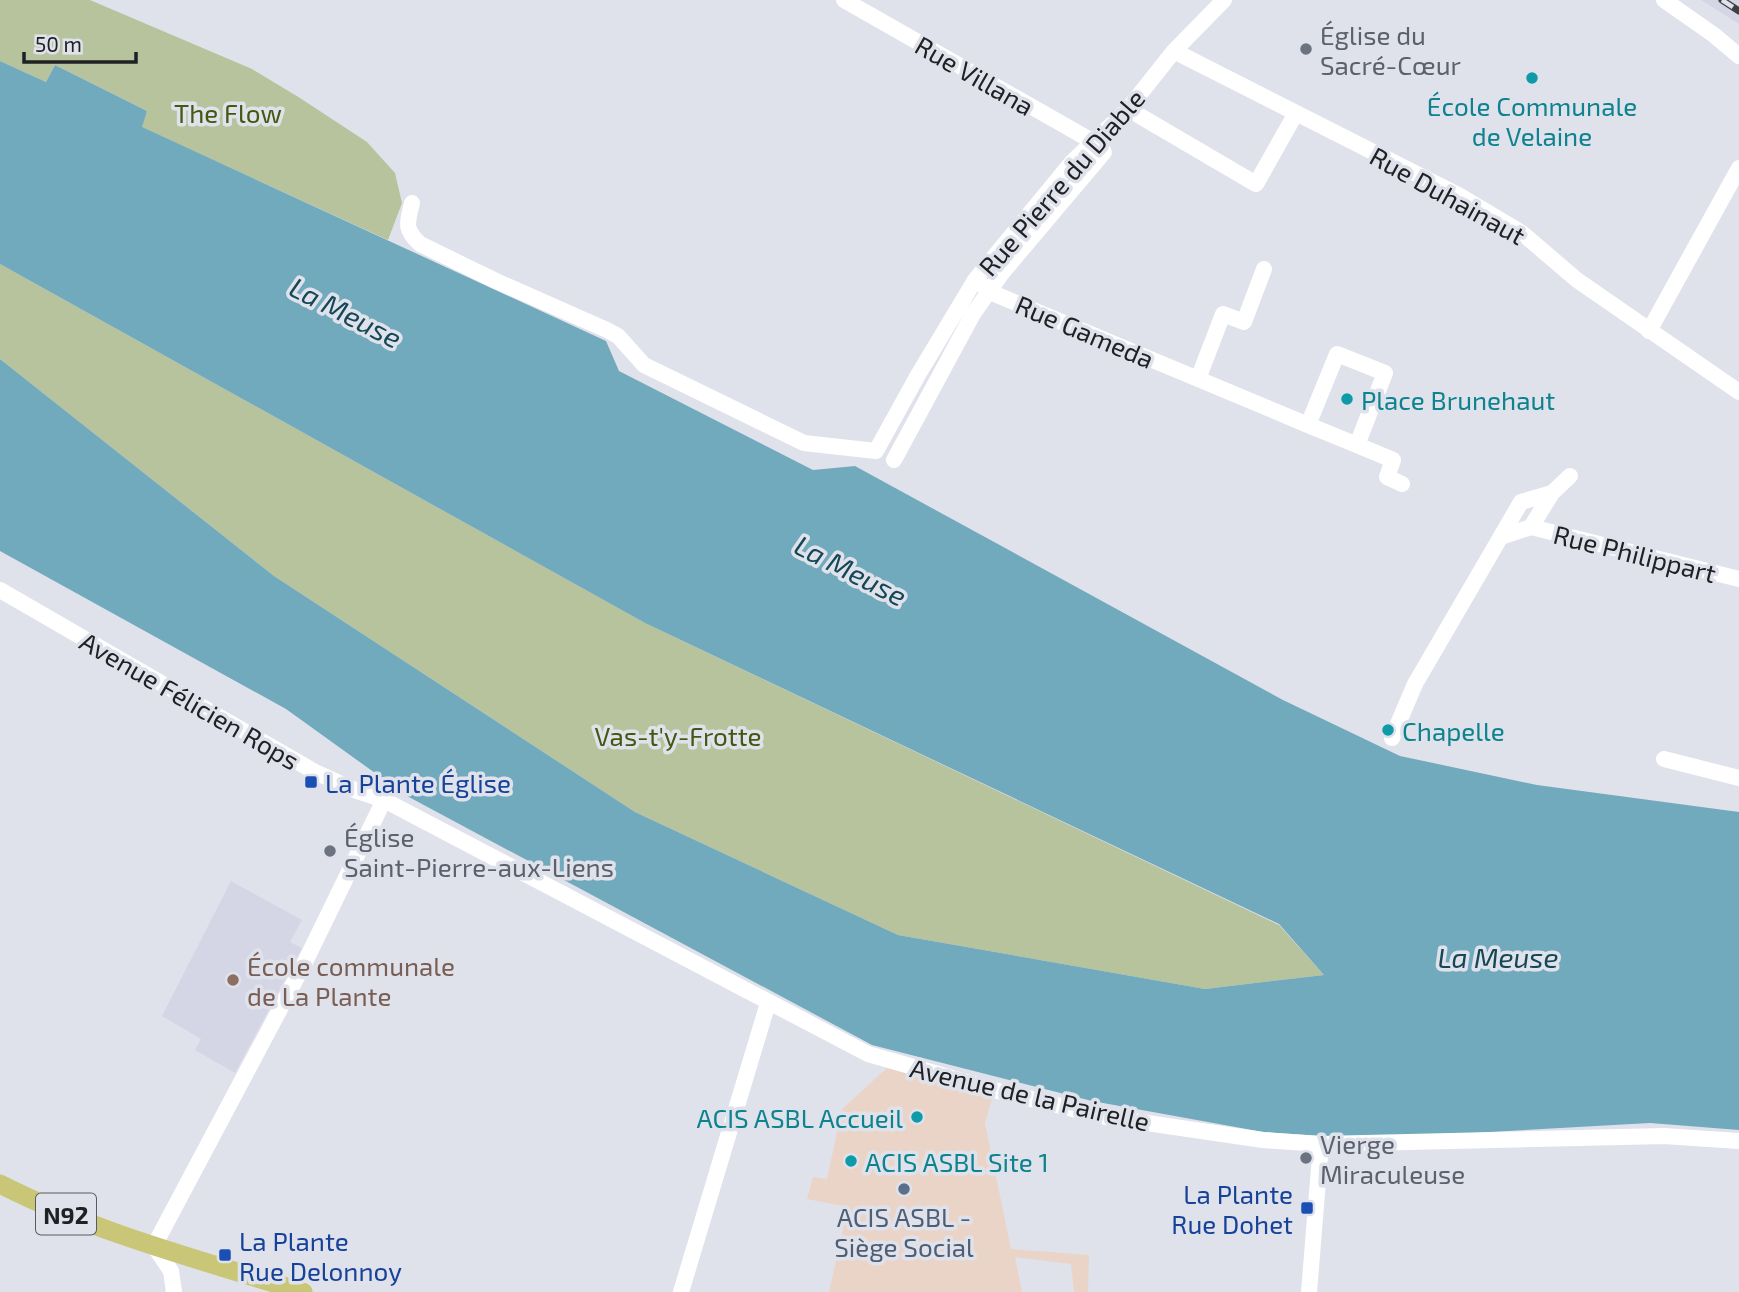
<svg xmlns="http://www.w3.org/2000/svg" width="1739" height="1292" viewBox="0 0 1739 1292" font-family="'Exo 2',sans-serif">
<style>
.commercial{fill:#ead4c7}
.built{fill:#d4d6e6}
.green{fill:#b6c39d}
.water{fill:#71aabd}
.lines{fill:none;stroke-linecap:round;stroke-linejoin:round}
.minor{stroke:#fff;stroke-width:16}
.major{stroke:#c9c777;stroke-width:19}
.rail-casing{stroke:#3f4044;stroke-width:7}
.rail{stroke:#e0e2eb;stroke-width:4.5;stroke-dasharray:13;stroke-linecap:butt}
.worship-dot{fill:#6b7280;stroke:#e0e2eb;stroke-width:2.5}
.culture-dot{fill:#0f9aa8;stroke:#e0e2eb;stroke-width:2.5}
.transit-dot{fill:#1a4fb4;stroke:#e0e2eb;stroke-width:2.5}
.education-dot{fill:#8d6e63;stroke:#e0e2eb;stroke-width:2.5}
.service-dot{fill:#5c6f8a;stroke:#e0e2eb;stroke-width:2.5}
.labels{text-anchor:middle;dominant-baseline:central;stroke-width:7;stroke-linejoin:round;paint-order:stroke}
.shield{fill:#e0e2eb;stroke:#5a5b60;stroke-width:2}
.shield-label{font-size:24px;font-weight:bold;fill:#202124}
.worship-label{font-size:26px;fill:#5b616d;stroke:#e0e2eb;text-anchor:start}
.street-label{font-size:26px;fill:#202124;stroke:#e0e2eb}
.culture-label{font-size:26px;fill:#0d838f;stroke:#e0e2eb;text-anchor:start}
.park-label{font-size:26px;fill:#465710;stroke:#e0e2eb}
.transit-label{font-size:26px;fill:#164399;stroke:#e0e2eb;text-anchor:start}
.education-label{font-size:26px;fill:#785e54;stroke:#e0e2eb;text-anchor:start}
.service-label{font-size:26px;fill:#4e5e75;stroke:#e0e2eb}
.water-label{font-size:28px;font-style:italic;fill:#154856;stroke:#e0e2eb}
</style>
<rect width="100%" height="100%" fill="#e0e2eb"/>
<path class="commercial" d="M 887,1068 L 993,1096 L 985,1123 L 1011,1249 L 1089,1255 L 1088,1292 L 1074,1292 L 1071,1264 L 1015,1257 L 1022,1292 L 829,1292 L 848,1207 L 807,1199 L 813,1177 L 827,1179 L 842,1109 Z"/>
<path class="built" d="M 1701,0 L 1739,0 L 1739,24 Z
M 231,881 L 302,920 L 290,942 L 302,948 L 235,1073 L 195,1050 L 201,1039 L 162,1016 Z"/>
<path class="green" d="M 0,0 L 90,0 L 252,69 L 300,98 L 367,142 L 395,173 L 402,203 L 388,240 L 141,127 L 147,111 L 55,65 L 46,82 L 0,61 Z
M 0,264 L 645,623 L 1279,925 L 1324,975 L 1205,989 L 898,935 L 635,812 L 274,576 L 0,359 Z"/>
<path class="water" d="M 0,61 L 46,82 L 55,65 L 147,111 L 142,127 L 606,341 L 619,371 L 813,470 L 855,466 L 1283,700 L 1400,756 L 1537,785 L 1739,812 L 1739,1130 L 1650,1123 L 1366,1139 L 1263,1132 L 1092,1101 L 872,1045 L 407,796 L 286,709 L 0,551 L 0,359 L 274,576 L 635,812 L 898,935 L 1205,989 L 1324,975 L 1279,924 L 645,623 L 0,264 Z"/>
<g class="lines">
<path class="minor" d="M 844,0 L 1092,141 L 1104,152 L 1002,273 L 973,314 L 894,460
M 1664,0 L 1714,35 L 1739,56
M 1174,51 L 1462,197 L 1522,233 L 1577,280 L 1739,392
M 1128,109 L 1256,184 L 1296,113
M 412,203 C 407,223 404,229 420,244 L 496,281 L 607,330 L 618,336 L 644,365 L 804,443 L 876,451 L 918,375 L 975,280 L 1072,162 L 1128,109 L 1174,51 L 1224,0
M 982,285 L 990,292 L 1308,425 L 1357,445 L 1385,373 L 1337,354 L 1308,425
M 1649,331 L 1739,168
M 1198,379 L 1223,314 L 1244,322 L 1264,269
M 1357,445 L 1393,460 L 1387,477 L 1402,484
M 1531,527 L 1552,493
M 1501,537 L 1531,527 L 1739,579
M 0,590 L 315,772 L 357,791 L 384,800 L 868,1054 L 994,1090 L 1106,1117 L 1263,1140 L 1321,1144 L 1664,1136 L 1739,1141
M 1392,738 L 1415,684 L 1521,502 L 1552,493 L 1570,476
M 1664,759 L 1739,778
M 174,1292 L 171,1271 L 154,1246 L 305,962 L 384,800
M 681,1292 L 768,1003
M 1309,1292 L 1321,1144"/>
<path class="major" d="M 0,1184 C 96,1233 201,1260 303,1292"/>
<g class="rail-casing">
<path id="rail" d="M 1722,0 L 1739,11"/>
</g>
<use href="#rail" class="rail"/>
</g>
<g class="worship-dot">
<circle cx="1306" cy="49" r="7"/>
<circle cx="330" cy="851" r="7"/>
<circle cx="1306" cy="1158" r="7"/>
</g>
<g class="culture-dot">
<circle cx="1532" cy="78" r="7"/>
<circle cx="1347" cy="399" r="7"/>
<circle cx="1388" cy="730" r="7"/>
<circle cx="917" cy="1117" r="7"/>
<circle cx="851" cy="1161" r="7"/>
</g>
<g class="transit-dot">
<rect x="304" y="775" width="14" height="14" rx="3.5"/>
<rect x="1300" y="1201" width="14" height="14" rx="3.5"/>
<rect x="218" y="1248" width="14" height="14" rx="3.5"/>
</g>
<circle class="education-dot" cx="233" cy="980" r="7"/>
<circle class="service-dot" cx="904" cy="1189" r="7"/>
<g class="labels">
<rect class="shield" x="36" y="1193.5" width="60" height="41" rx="5"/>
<g class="shield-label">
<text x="66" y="1214">N92</text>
</g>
<g class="worship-label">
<text x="1320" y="34">Église du<tspan x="1320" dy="30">Sacré-Cœur</tspan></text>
<text x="344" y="836">Église<tspan x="344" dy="30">Saint-Pierre-aux-Liens</tspan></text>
<text x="1320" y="1143">Vierge<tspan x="1320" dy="30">Miraculeuse</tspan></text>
</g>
<g class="street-label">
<text transform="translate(975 75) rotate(30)">Rue Villana</text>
<text transform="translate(1061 182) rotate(-49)">Rue Pierre du Diable</text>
<text transform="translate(1448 195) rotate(29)">Rue Duhainaut</text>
<text transform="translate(1085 331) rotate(23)">Rue Gameda</text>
<text transform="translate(1635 553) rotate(14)">Rue Philippart</text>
<text transform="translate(190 700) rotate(30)">Avenue Félicien Rops</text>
<text transform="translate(1030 1094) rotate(13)">Avenue de la Pairelle</text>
</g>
<g class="culture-label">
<text x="1532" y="105" text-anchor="middle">École Communale<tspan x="1532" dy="30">de Velaine</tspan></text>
<text x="1361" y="399">Place Brunehaut</text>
<text x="1402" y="730">Chapelle</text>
<text x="903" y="1117" text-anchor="end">ACIS ASBL Accueil</text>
<text x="865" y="1161">ACIS ASBL Site 1</text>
</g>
<g class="park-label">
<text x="228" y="112">The Flow</text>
<text x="678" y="735">Vas-t'y-Frotte</text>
</g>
<g class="transit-label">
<text x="325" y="782">La Plante Église</text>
<text x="1293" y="1193" text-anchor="end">La Plante<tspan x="1293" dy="30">Rue Dohet</tspan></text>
<text x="239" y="1240">La Plante<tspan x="239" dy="30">Rue Delonnoy</tspan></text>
</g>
<g class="education-label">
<text x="247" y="965">École communale<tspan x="247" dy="30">de La Plante</tspan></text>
</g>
<g class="service-label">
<text x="904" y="1216">ACIS ASBL -<tspan x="904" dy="30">Siège Social</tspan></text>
</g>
<g class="water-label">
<text transform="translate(346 312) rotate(27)">La Meuse</text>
<text transform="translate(851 570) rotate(27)">La Meuse</text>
<text x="1498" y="957">La Meuse</text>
</g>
</g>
<path d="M24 52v10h112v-10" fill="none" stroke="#202124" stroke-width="3.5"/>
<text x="35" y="52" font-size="21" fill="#202124" stroke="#e0e2eb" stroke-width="5" paint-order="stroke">50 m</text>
</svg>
